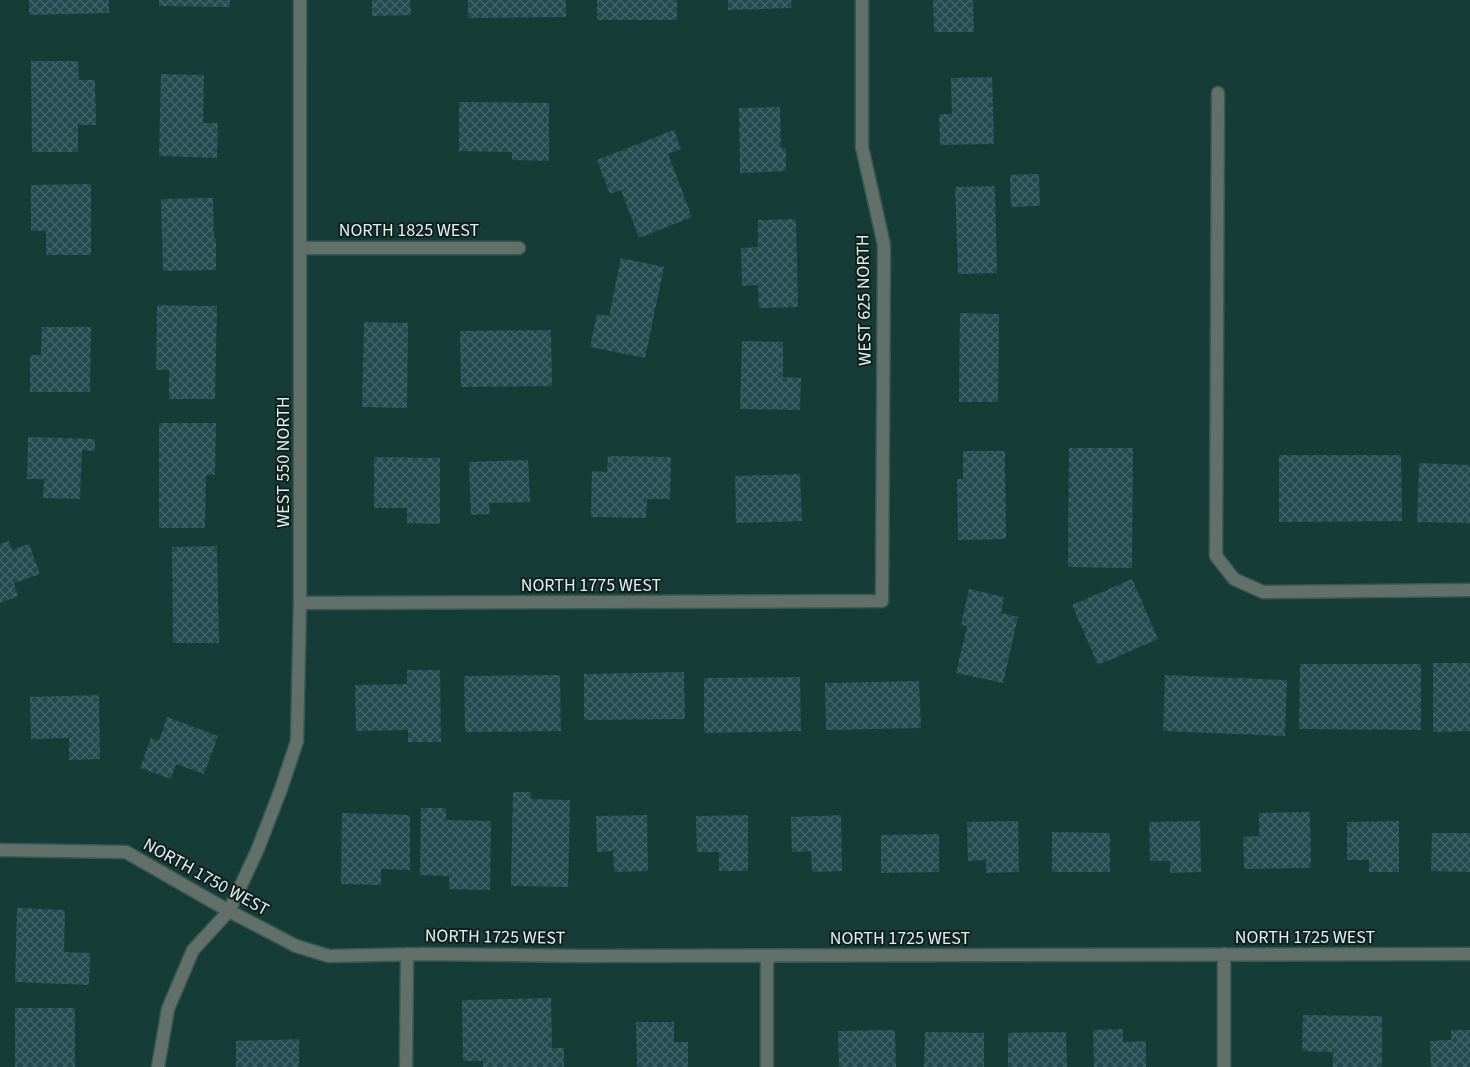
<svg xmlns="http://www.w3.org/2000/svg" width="1470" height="1067" viewBox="0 0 1470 1067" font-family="'Source Sans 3',sans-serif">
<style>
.building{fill:url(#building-cross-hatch)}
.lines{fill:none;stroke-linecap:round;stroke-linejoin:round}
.minor-casing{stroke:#365955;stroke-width:15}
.minor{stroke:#627069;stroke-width:12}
.labels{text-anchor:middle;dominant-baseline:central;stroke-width:4;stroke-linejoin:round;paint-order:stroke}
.street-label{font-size:18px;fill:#def3f0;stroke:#101f1d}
</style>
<defs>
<pattern id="building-cross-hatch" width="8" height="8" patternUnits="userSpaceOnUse" patternTransform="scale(1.25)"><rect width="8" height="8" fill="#254b50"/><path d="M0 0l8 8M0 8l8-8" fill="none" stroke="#44656a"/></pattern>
</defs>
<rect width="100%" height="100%" fill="#163c37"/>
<path class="building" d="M 29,0 L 109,0 L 109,13 L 29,15 Z
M 159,0 L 230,0 L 230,7 L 159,6 Z
M 372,0 L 410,0 L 411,15 L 372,16 Z
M 468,0 L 566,0 L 566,17 L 468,18 Z
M 597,0 L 677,0 L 677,20 L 597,20 Z
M 728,0 L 791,0 L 792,8 L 728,10 Z
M 933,0 L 973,0 L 974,32 L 934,32 Z
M 31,61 L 78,61 L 79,80 L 95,80 L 96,125 L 78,125 L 78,152 L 32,152 Z
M 161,74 L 204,75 L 203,123 L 218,123 L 217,158 L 159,156 Z
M 992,77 L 994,144 L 940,145 L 939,114 L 952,114 L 951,78 Z
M 459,102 L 549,103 L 549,161 L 512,160 L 512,152 L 459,151 Z
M 780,107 L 781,148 L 786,148 L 786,171 L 740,173 L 739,108 Z
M 674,130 L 681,149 L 668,154 L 692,217 L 639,238 L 621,190 L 610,194 L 597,160 Z
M 1039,174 L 1040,206 L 1011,207 L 1010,175 Z
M 91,184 L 91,255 L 46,255 L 46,231 L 31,231 L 31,185 Z
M 995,186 L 997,273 L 958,274 L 955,187 Z
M 213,198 L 214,238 L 216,238 L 216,270 L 163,271 L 161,199 Z
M 796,219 L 798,307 L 759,308 L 758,285 L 742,286 L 741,248 L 758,247 L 758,220 Z
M 621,258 L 664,267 L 645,358 L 590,347 L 597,314 L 609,316 Z
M 157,305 L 217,306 L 215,399 L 169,399 L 169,370 L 156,370 Z
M 960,313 L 999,314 L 998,402 L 959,402 Z
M 364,322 L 408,323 L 407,408 L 362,407 Z
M 42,327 L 91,327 L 90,392 L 30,392 L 30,355 L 41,355 Z
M 551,330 L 552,386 L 461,387 L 460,331 Z
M 742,341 L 783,342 L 783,377 L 801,378 L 800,410 L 740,409 Z
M 159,423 L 216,423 L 215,475 L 206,475 L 205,528 L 159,528 Z
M 28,437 L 95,439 L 95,451 L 82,450 L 80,499 L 43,498 L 44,479 L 27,479 Z
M 1069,448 L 1133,448 L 1132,568 L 1068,567 Z
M 963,451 L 1005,451 L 1006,539 L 958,540 L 957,479 L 963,479 Z
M 1279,455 L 1401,455 L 1402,521 L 1279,522 Z
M 608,456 L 671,457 L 670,499 L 647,499 L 646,518 L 591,517 L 592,471 L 607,472 Z
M 374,457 L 440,458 L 440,524 L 407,523 L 407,508 L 374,508 Z
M 528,460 L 530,502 L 489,503 L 490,514 L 471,515 L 469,462 Z
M 1419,463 L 1470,465 L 1470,523 L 1417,522 Z
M 800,474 L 802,521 L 736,523 L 735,476 Z
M 9,541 L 12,550 L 29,544 L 40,574 L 14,583 L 18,596 L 0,603 L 0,544 Z
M 217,546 L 219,643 L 173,643 L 172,547 Z
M 1132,579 L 1158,639 L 1098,665 L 1072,605 Z
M 969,589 L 1004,597 L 1001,613 L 1018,617 L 1003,683 L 956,673 L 967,626 L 961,625 Z
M 1433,663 L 1470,663 L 1470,731 L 1433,732 Z
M 1300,664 L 1421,664 L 1421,730 L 1299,729 Z
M 407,670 L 440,670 L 441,742 L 408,742 L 408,730 L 356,731 L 355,685 L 407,684 Z
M 684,672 L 685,719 L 584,720 L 584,674 Z
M 560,675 L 561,731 L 465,732 L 464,676 Z
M 1165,675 L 1287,680 L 1285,736 L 1163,731 Z
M 800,677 L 801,731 L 704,733 L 704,678 Z
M 919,681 L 921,728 L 826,730 L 825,683 Z
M 99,695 L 100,759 L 69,760 L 69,738 L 31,739 L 30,697 Z
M 167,717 L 218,736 L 204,774 L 176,764 L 171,779 L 140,768 L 151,738 L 159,741 Z
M 513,792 L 531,792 L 531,799 L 570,800 L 568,887 L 511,886 Z
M 421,808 L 446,808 L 446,820 L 491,821 L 490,890 L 449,889 L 449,876 L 420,875 Z
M 1310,812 L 1311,868 L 1244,869 L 1243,837 L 1259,836 L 1259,813 Z
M 342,813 L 410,815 L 410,870 L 381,869 L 381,885 L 341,884 Z
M 647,815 L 648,871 L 614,872 L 613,851 L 597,852 L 596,816 Z
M 748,815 L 748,871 L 719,871 L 719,852 L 697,852 L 696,816 Z
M 841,815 L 842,871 L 812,872 L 811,851 L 792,852 L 791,817 Z
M 1018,821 L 1019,872 L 986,873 L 986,860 L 968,861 L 967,822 Z
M 1200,821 L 1201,872 L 1170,873 L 1170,861 L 1150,861 L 1149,822 Z
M 1399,821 L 1399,872 L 1369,872 L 1369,860 L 1347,860 L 1347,822 Z
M 1052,832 L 1110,833 L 1110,872 L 1052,872 Z
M 1432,833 L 1470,833 L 1470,872 L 1431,871 Z
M 939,834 L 939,872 L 881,873 L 881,835 Z
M 17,908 L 65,910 L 64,952 L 90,953 L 89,985 L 15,982 Z
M 551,998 L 552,1048 L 564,1048 L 564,1067 L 483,1067 L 483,1061 L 463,1061 L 462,1000 Z
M 15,1008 L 75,1008 L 75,1067 L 15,1067 Z
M 1303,1015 L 1382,1016 L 1382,1067 L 1333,1067 L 1333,1052 L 1302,1051 Z
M 636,1022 L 674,1022 L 674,1042 L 688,1042 L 688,1067 L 637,1067 Z
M 1123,1029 L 1123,1042 L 1146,1041 L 1146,1067 L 1094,1067 L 1093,1030 Z
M 895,1030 L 896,1067 L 839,1067 L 838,1031 Z
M 1451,1030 L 1470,1030 L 1470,1067 L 1431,1067 L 1430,1041 L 1451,1040 Z
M 925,1032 L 984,1033 L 984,1067 L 924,1067 Z
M 1066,1032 L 1067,1067 L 1008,1067 L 1008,1033 Z
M 299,1039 L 299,1067 L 236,1067 L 236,1041 Z"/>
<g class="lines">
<g class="minor-casing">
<path id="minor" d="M 1218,93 L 1216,556 L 1234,579 L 1263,592 L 1470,590
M 300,248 L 519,248
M 300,603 L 882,601 L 884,245 L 862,147 L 862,0
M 0,850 L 126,852 L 229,911 L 296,946 L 329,956 L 424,954 L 582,956 L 1470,954
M 1224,954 L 1224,1067
M 767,956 L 767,1067
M 158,1067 L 168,1009 L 193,950 L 229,911 L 257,851 L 281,789 L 297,741 L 300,603 L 300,0
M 406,1067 L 407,954"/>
</g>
<use href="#minor" class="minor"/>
</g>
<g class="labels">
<g class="street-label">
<text x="409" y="230">NORTH 1825 WEST</text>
<text transform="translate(864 300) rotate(-91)">WEST 625 NORTH</text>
<text transform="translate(283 462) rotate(-90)">WEST 550 NORTH</text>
<text x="591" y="585">NORTH 1775 WEST</text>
<text transform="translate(206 877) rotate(29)">NORTH 1750 WEST</text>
<text transform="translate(495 937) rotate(1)">NORTH 1725 WEST</text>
<text x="1305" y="937">NORTH 1725 WEST</text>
<text x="900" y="938">NORTH 1725 WEST</text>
</g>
</g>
</svg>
